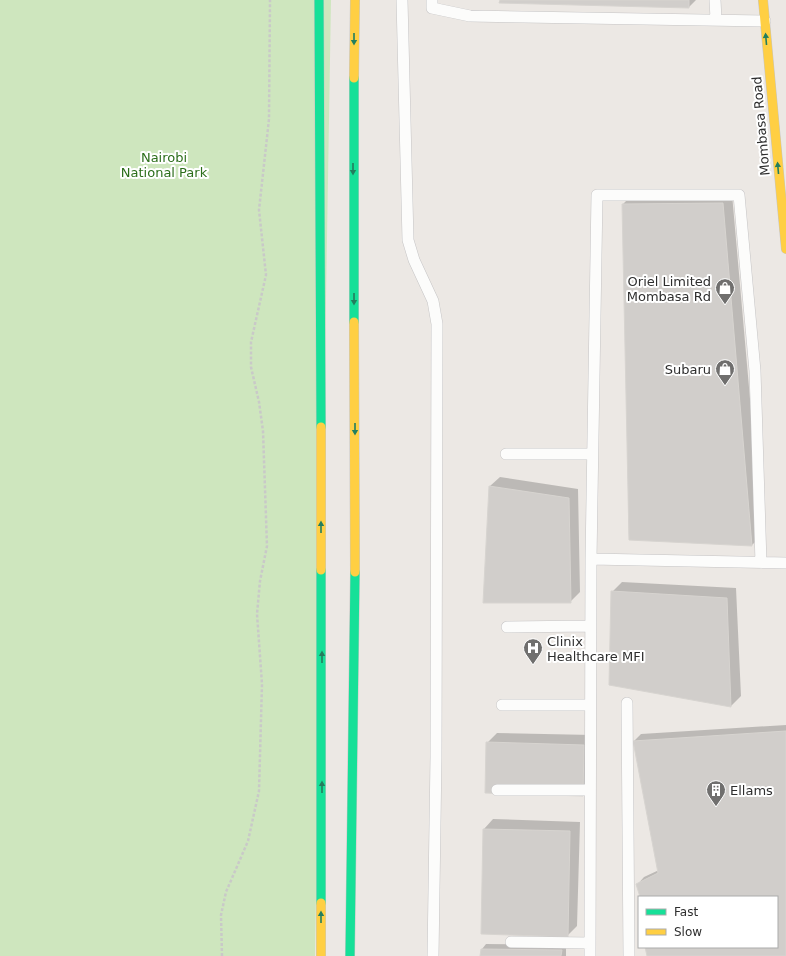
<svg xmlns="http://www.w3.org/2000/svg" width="786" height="956" viewBox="0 0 786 956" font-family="'DejaVu Sans',sans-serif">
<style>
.green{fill:#cee6be}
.shadow{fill:#0003}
.building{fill:#d1cecb;stroke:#d7d4d0}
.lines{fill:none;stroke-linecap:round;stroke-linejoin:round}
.lane-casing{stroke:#c5c4c5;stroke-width:12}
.fast-casing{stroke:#c6c5c4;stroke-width:10}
.slow-casing{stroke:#c6c5c4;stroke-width:10}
.path{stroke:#c9c9c8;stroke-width:2.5;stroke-dasharray:3 2;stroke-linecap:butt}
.lane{stroke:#fcfcfb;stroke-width:11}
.fast{stroke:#16e098;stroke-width:9}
.slow{stroke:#ffcf43;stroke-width:9}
.oneway{fill:#237e5e}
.labels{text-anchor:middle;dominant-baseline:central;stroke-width:4;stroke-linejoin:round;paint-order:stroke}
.street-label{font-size:13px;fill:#2e2e2e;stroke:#fff}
.park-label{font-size:13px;fill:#2c6e1b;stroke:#fff}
.poi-label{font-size:13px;fill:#2e2e2e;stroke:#fff;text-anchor:end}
</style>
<rect width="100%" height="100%" fill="#ece8e4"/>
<path class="green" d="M 0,0 L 331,0 L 315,956 L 0,956 Z"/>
<path class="shadow" d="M 501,0 L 696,0 L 689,7 Z
M 633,194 L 732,194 L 762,535 L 752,545 L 629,539 L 623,204 Z
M 500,477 L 578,489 L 580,592 L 570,602 L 490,486 Z
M 622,582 L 736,588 L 741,696 L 731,706 L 612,592 Z
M 786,725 L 786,956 L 648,956 L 646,947 L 777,947 L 777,897 L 641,897 L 637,885 L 644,877 L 659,870 L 634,741 L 641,734 Z
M 497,733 L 593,735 L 592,785 L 583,795 L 487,743 Z
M 493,819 L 580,822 L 577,926 L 567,936 L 484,829 Z
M 486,944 L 566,945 L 566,956 L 481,956 L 482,949 Z"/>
<path class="building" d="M 500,0 L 689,0 L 689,8 L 499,3 Z
M 723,203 L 752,546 L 629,540 L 622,204 Z
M 489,486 L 569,498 L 571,603 L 483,603 Z
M 611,591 L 727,598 L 731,707 L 609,685 Z
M 786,731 L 786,956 L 647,956 L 645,947 L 777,947 L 777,897 L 640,897 L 636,884 L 658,873 L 633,741 Z
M 486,742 L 584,745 L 583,796 L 485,793 Z
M 483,829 L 570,831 L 568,937 L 481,934 Z
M 481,949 L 562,950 L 561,956 L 480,956 Z"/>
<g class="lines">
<g class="lane-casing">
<path id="lane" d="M 402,0 L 408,240 L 414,260 L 433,301 L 437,324 L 436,757 L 433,956
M 432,0 L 432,8 L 470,16 L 765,21
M 715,0 L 716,19
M 506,454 L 592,454
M 591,559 L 786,563
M 507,627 L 590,626
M 627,703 L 629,956
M 502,705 L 590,705
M 497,790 L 590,790
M 511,942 L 590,943
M 590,956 L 591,559 L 597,195 L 739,195 L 755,371 L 761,563"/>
</g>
<g class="fast-casing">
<path id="fast" d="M 319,0 L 321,427
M 354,322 L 354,78
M 321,903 L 321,570
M 350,956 L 355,572"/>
</g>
<g class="slow-casing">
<path id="slow" d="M 763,0 L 786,249
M 354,78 L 355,0
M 354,322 L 355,572
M 321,427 L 321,570
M 321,956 L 321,903"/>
</g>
<path class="path" d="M 222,956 L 221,915 L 226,892 L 248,841 L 259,791 L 262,684 L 257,614 L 260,581 L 267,546 L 263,431 L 259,402 L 251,367 L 251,342 L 266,275 L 259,210 L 269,119 L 270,0"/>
<use href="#lane" class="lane"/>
<use href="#fast" class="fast"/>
<use href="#slow" class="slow"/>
</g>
<defs><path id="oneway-solid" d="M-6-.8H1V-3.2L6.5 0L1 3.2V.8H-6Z"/></defs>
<g class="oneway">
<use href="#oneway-solid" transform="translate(354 39) rotate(90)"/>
<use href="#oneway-solid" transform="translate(766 39) rotate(-95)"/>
<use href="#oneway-solid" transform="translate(778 168) rotate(-95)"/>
<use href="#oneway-solid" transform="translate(353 169) rotate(90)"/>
<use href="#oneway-solid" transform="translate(354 299) rotate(90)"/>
<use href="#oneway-solid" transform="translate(355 429) rotate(90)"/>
<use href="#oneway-solid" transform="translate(321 527) rotate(-90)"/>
<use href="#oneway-solid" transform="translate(322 657) rotate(-90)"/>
<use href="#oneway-solid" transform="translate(322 787) rotate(-90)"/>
<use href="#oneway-solid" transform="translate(321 917) rotate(-90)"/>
</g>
<defs>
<g id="shop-pin" transform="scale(1)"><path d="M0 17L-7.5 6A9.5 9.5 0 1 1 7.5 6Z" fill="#706f6e" stroke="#fff"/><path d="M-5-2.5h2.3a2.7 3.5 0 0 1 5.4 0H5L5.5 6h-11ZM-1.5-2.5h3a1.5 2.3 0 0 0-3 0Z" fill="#fff"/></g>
<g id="hospital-pin" transform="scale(1)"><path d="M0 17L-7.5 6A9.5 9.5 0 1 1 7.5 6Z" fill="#706f6e" stroke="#fff"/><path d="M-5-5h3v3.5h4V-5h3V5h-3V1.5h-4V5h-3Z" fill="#fff"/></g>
<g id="building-pin" transform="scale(1)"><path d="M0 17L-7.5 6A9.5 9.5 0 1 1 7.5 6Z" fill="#706f6e" stroke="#fff"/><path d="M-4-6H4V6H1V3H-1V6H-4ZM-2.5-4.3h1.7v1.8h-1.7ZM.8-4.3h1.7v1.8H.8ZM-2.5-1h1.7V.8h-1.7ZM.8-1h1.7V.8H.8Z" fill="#fff"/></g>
</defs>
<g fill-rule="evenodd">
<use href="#shop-pin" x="725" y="288"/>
<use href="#shop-pin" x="725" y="369"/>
<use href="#hospital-pin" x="533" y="648"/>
<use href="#building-pin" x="716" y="790"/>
</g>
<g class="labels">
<g class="street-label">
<text transform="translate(761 126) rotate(-95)">Mombasa Road</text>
</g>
<g class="park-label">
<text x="164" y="157">Nairobi<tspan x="164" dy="15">National Park</tspan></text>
</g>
<g class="poi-label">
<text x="711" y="281">Oriel Limited<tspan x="711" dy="15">Mombasa Rd</tspan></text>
<text x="711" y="369">Subaru</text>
<text x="547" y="641" text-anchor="start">Clinix<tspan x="547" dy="15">Healthcare MFI</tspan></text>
<text x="730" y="790" text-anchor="start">Ellams</text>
</g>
</g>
<rect x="638" y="896" width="140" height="52" fill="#ffffff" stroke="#ababab"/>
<rect x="646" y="909" width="20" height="6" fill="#16e098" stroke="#ababab"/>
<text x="674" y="916" font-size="12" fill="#2e2e2e">Fast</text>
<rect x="646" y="929" width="20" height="6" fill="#ffcf43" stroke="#ababab"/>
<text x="674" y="936" font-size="12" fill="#2e2e2e">Slow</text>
</svg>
